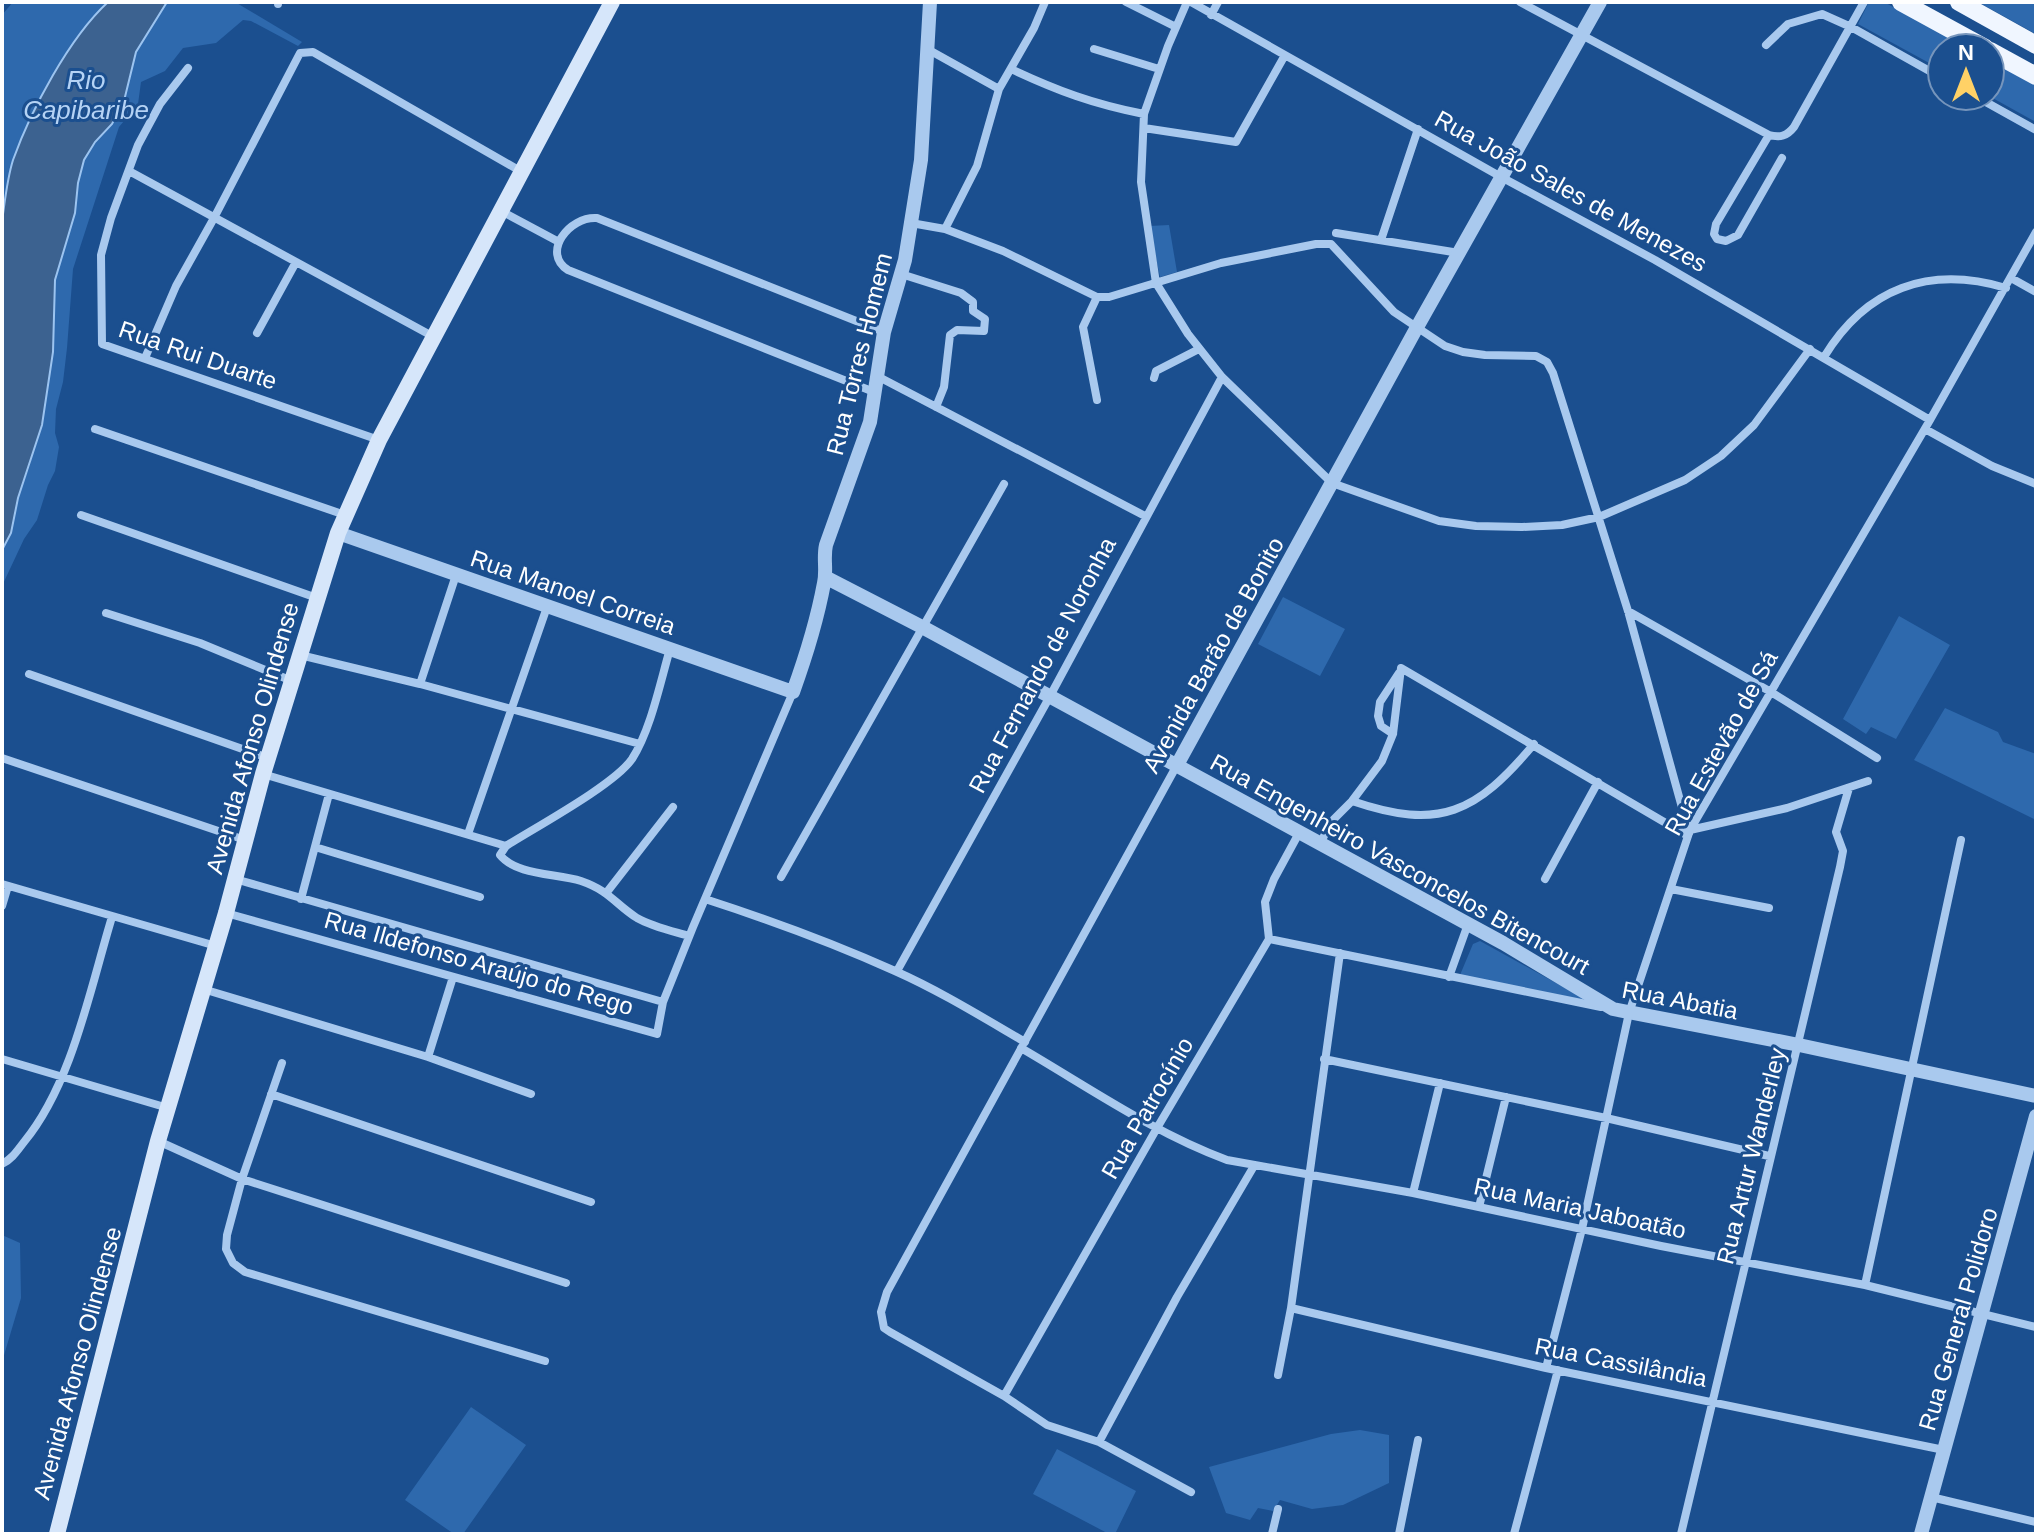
<svg xmlns="http://www.w3.org/2000/svg" width="2038" height="1536" viewBox="0 0 2038 1536" font-family="Helvetica,sans-serif">
<style>
.green{fill:#2e69ad}
.water{fill:#3c6290;stroke:#9cc4f0;stroke-width:2}
.lines{fill:none;stroke-linecap:round;stroke-linejoin:round}
.minor{stroke:#a9c9ee;stroke-width:8}
.tertiary{stroke:#a9c9ee;stroke-width:14}
.secondary{stroke:#d6e6fa;stroke-width:16}
.primary{stroke:#f0f6ff;stroke-width:18}
.labels{text-anchor:middle;dominant-baseline:central;stroke-width:6;stroke-linejoin:round;paint-order:stroke}
.street-label{font-size:24px;fill:#fff;stroke:#1b4f8f}
.water-label{font-size:26px;font-style:italic;fill:#b5d3f5;stroke:#1b4f8f}
</style>
<rect width="100%" height="100%" fill="#1b4f8f"/>
<path class="green" d="M 13,2 L 108,2 C 69,38 31,109 13,160 C 7,179 5,201 2,221 L 2,15 Z
M 167,2 L 235,2 L 302,42 L 298,46 L 251,21 L 243,20 L 216,43 L 183,48 L 165,71 L 141,82 L 138,104 L 119,127 L 73,269 L 67,348 L 63,382 L 56,409 L 55,433 L 59,447 L 55,471 L 48,485 L 37,520 L 24,539 L 2,586 L 2,550 L 11,533 L 18,498 L 30,465 L 53,352 L 55,280 L 75,213 L 78,183 L 84,160 L 95,142 L 112,124 L 124,101 L 136,53 Z
M 1869,2 L 1884,2 L 1968,48 L 1942,48 L 1942,70 L 1858,24 Z
M 1978,2 L 2036,2 L 2036,34 Z
M 1990,60 L 2036,85 L 2036,122 L 1989,96 Z
M 1169,225 L 1177,272 L 1160,277 L 1149,226 Z
M 1283,597 L 1345,629 L 1320,676 L 1258,644 Z
M 1899,616 L 1950,645 L 1896,739 L 1871,727 L 1866,734 L 1843,719 Z
M 1945,708 L 1998,732 L 2003,742 L 2036,754 L 2036,820 L 1914,760 Z
M 1480,941 L 1585,999 L 1584,1001 L 1460,975 L 1473,944 Z
M 2,1235 L 20,1243 L 21,1298 L 2,1362 Z
M 471,1407 L 526,1445 L 463,1534 L 454,1534 L 405,1500 Z
M 1360,1430 L 1389,1435 L 1389,1483 L 1343,1505 L 1312,1509 L 1280,1500 L 1273,1511 L 1258,1508 L 1250,1520 L 1226,1513 L 1209,1467 L 1331,1434 Z
M 1057,1449 L 1136,1491 L 1115,1534 L 1109,1534 L 1033,1494 Z"/>
<path class="water" d="M 108,2 L 167,2 L 136,52 L 124,101 L 112,124 L 95,142 L 84,160 L 78,183 L 75,213 L 55,280 L 53,352 L 42,425 L 18,498 L 11,533 L 2,550 L 2,221 C 5,201 7,179 13,160 C 31,110 69,38 108,2 Z"/>
<g class="lines">
<path class="minor" d="M 1126,2 L 1176,27
M 1187,2 L 1168,46 L 1144,114 L 1141,182 L 1156,283 L 1188,334 L 1222,377 L 1332,483 L 1439,521 L 1476,526 L 1522,527 L 1562,525 L 1599,517 L 1685,480 L 1721,456 L 1754,425 L 1810,349
M 1191,2 L 1503,178 L 1655,260 L 1930,420
M 1520,2 L 1769,135 C 1780,138 1787,136 1794,127 L 1864,2
M 278,4 L 278,2
M 1211,15 L 1218,2
M 1766,45 L 1788,24 L 1822,14 L 1851,27 L 1942,78
M 1094,49 L 1159,69
M 929,50 L 999,89
M 188,68 L 160,104 L 138,145 L 111,218 L 101,255 L 102,344 L 379,440
M 1011,69 C 1058,91 1093,104 1144,114
M 1975,96 L 2036,130
M 1144,128 L 1236,142 L 1285,55
M 1769,135 L 1716,224 L 1714,234 L 1717,239 L 1726,241 L 1738,235 L 1782,158
M 129,171 L 434,337
M 503,212 L 559,242
M 911,223 L 945,229 L 1003,251 L 1097,297 L 1109,297 L 1221,263 L 1316,244 L 1331,244 L 1394,312 L 1445,346 L 1463,352 L 1485,355 L 1536,356 L 1547,362 L 1553,373 L 1628,611 L 1689,833
M 945,229 L 977,166 L 999,89 L 1034,28 L 1045,2
M 1336,233 L 1459,253
M 1381,240 L 1418,129
M 901,274 L 961,293 L 973,302 L 973,311 L 985,319 L 984,331 L 957,330 L 950,335 L 944,387 L 936,407
M 2011,278 L 2036,292
M 257,333 L 296,262
M 1824,357 C 1866,288 1929,265 2006,288
M 145,358 L 176,286 L 214,218 L 300,53 L 313,52 L 522,172
M 877,376 L 1145,516
M 1154,378 L 1156,371 L 1199,349
M 874,392 L 568,270 C 541,253 569,216 597,218 L 884,332
M 1097,400 L 1083,327 L 1097,297
M 95,429 L 345,515
M 1925,429 L 1992,466 L 2036,484
M 81,515 L 317,598
M 1628,611 L 1771,692 L 1877,758
M 106,613 L 200,643 L 292,681
M 670,649 C 660,683 651,729 632,759 C 614,785 536,827 506,846 L 500,855 C 517,876 557,873 581,881 C 610,891 615,904 637,918 C 653,927 672,931 689,936
M 300,655 L 420,684 L 640,744
M 29,674 L 268,758
M 420,684 L 456,575
M 1393,734 L 1381,726 L 1378,716 L 1380,702 L 1399,673
M 2,758 L 245,840
M 1177,765 L 887,1292 L 881,1312 L 884,1328 L 890,1332 L 1004,1396 L 1047,1425 L 1099,1442 L 1191,1492
M 263,774 L 506,846
M 1352,801 C 1440,831 1476,813 1534,744
M 1690,830 L 1787,808 L 1868,781
M 468,834 L 547,607
M 1320,844 L 1331,822 L 1352,801 L 1382,761 L 1393,734 L 1401,668 L 1688,836
M 315,847 L 480,897
M 781,877 L 1004,484
M 235,879 L 663,1002
M 1545,879 L 1598,782
M 2,884 L 216,946
M 1671,889 L 1769,908
M 607,892 L 673,807
M 301,899 L 329,794
M 705,899 C 770,920 833,943 895,971 C 940,991 982,1017 1025,1042
M 2,906 L 8,886
M 226,913 L 657,1034 L 663,1002 L 693,927 L 793,692
M 1269,939 L 1601,1007
M 897,971 L 1049,698 L 1222,377
M 1449,977 L 1468,924
M 203,989 L 428,1057 L 531,1094
M 1021,1048 C 1088,1087 1154,1133 1227,1160 L 1413,1193 L 1661,1246 L 1865,1285 L 2036,1327
M 428,1057 L 453,977
M 2,1059 L 168,1108
M 1324,1059 L 1606,1118 L 1769,1156
M 282,1063 L 242,1179 L 227,1235 L 226,1249 L 233,1263 L 245,1272 L 545,1361
M 271,1094 L 591,1202
M 158,1141 L 242,1179 L 566,1283
M 2,1164 C 12,1159 17,1151 24,1142 C 72,1084 90,989 112,917
M 1413,1193 L 1440,1083
M 1479,1207 L 1506,1097
M 1865,1285 L 1961,840
M 1291,1308 L 1546,1368 L 1944,1450
M 1546,1368 L 1582,1229 L 1629,1013 L 1690,830 L 1930,420 L 2036,232
M 1278,1375 L 1291,1308 L 1340,953
M 1004,1396 L 1157,1128 L 1269,939 L 1265,902 L 1274,879 L 1299,833
M 1099,1442 L 1177,1297 L 1254,1166
M 1931,1497 L 2036,1522
M 1272,1534 L 1278,1509
M 1399,1534 L 1418,1440
M 1514,1534 L 1558,1370
M 1681,1534 L 1840,867 L 1843,851 L 1836,832 L 1849,788"/>
<path class="tertiary" d="M 338,533 L 793,692 C 806,656 817,621 824,583 C 827,570 823,558 826,545 L 870,422 L 884,332 L 905,260 L 921,160 L 930,2
M 825,577 L 924,628 L 1503,943 L 1613,1009 L 1799,1045 L 2036,1096
M 1177,765 L 1416,329 L 1600,2
M 1921,1534 L 2036,1116"/>
<path class="secondary" d="M 57,1534 L 158,1141 L 226,913 L 263,774 L 338,533 L 379,440 L 612,2"/>
<path class="primary" d="M 1901,2 L 1985,48
M 1959,2 L 2036,45
M 1990,51 L 2036,76"/>
</g>
<g class="labels">
<g class="street-label">
<text transform="translate(1571 191) rotate(29)">Rua João Sales de Menezes</text>
<text transform="translate(859 354) rotate(-76)">Rua Torres Homem</text>
<text transform="translate(198 355) rotate(19)">Rua Rui Duarte</text>
<text transform="translate(573 592) rotate(19)">Rua Manoel Correia</text>
<text transform="translate(1213 655) rotate(-61)">Avenida Barão de Bonito</text>
<text transform="translate(1042 665) rotate(-62)">Rua Fernando de Noronha</text>
<text transform="translate(252 738) rotate(-74)">Avenida Afonso Olindense</text>
<text transform="translate(1721 743) rotate(-61)">Rua Estevão de Sá</text>
<text transform="translate(1400 864) rotate(29)">Rua Engenheiro Vasconcelos Bitencourt</text>
<text transform="translate(479 963) rotate(16)">Rua Ildefonso Araújo do Rego</text>
<text transform="translate(1680 1000) rotate(11)">Rua Abatia</text>
<text transform="translate(1147 1108) rotate(-60)">Rua Patrocínio</text>
<text transform="translate(1751 1156) rotate(-76)">Rua Artur Wanderley</text>
<text transform="translate(1580 1208) rotate(12)">Rua Maria Jaboatão</text>
<text transform="translate(1958 1319) rotate(-74)">Rua General Polidoro</text>
<text transform="translate(1621 1362) rotate(11)">Rua Cassilândia</text>
<text transform="translate(77 1363) rotate(-75)">Avenida Afonso Olindense</text>
</g>
<g class="water-label">
<text x="86" y="80">Rio<tspan x="86" dy="30">Capibaribe</tspan></text>
</g>
</g>
<rect width="2038" height="1536" fill="none" stroke="#ffffff" stroke-width="8"/>
<g transform="translate(1966 72)"><circle r="38" fill="#1b4f8f" stroke="#7695bc" stroke-width="2"/>
<path d="M0-6L14 30L0 20L-14 30Z" fill="#ffd166"/>
<text y="-12" font-size="22" font-weight="bold" text-anchor="middle" fill="#ffffff">N</text>
</g>
</svg>
